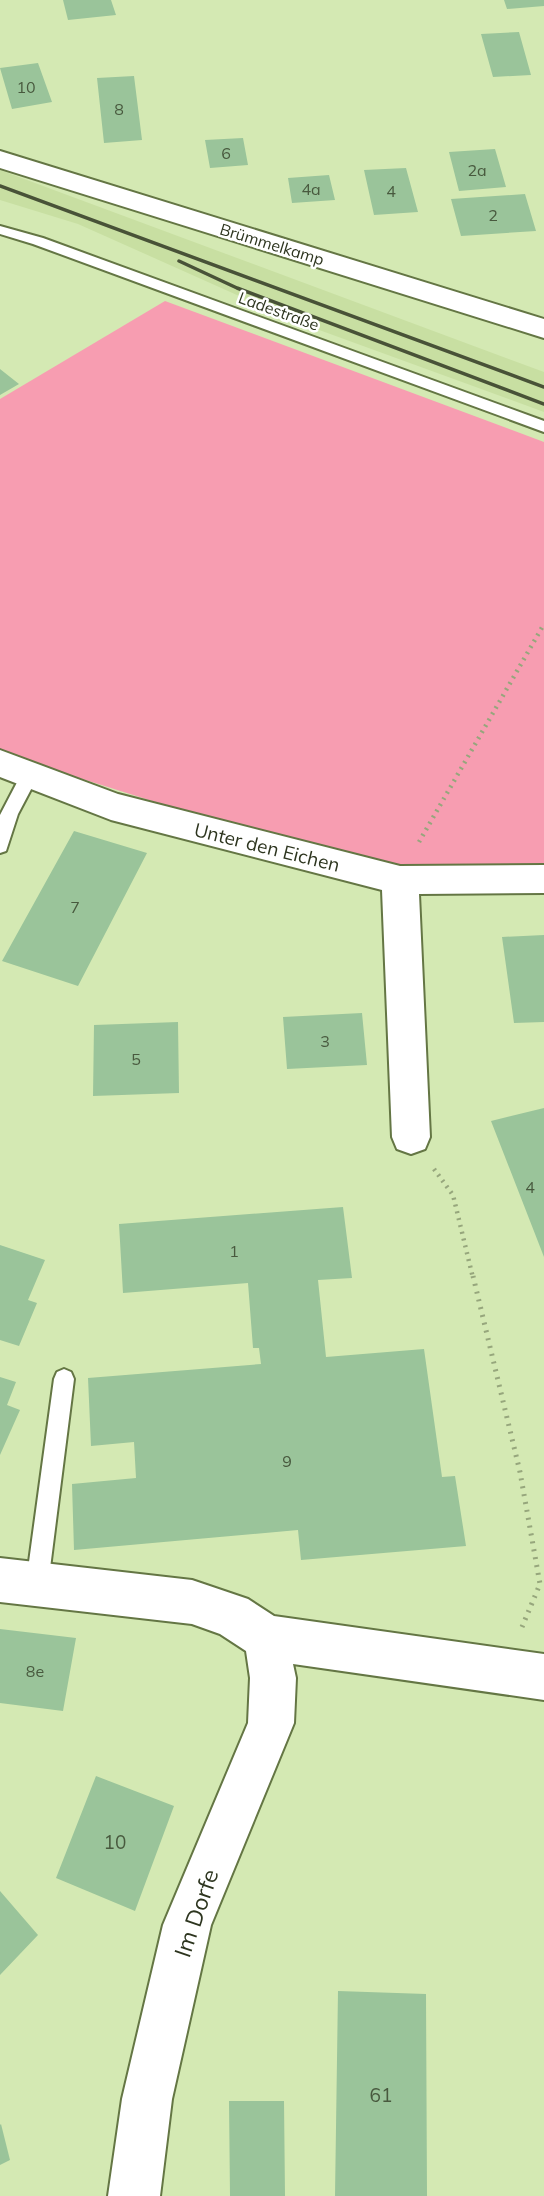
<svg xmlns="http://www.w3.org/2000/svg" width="544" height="2196" viewBox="0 0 544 2196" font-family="Mulish,sans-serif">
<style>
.built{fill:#c8dfa2}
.green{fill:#f79db1}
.building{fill:#9ac49a}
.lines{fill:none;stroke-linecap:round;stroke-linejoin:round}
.lane-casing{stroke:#647644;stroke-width:4}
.street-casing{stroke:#647644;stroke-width:4}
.path-far1{stroke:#96a67c;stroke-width:4.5;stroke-dasharray:2 5;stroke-linecap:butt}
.path{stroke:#96a67c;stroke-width:5;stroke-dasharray:2 6;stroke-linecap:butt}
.lane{fill:#fff;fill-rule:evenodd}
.street{fill:#fff;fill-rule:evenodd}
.rail{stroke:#485237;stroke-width:3.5}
.labels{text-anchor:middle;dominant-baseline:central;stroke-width:5;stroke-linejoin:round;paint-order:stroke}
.number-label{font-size:16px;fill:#48593e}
.far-street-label{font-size:16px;fill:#2d351f;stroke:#fff}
.street-label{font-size:19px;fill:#2d351f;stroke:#fff}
.near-number-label{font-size:19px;fill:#48593e}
.near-street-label{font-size:23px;fill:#2d351f;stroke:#fff}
</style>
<rect width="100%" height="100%" fill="#d4e9b3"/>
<path class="built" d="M 0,170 L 544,372 L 544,412 L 300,323 L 78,224 L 0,200 Z"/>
<path class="green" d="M 165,301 L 544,442 L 544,870 L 412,871 L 241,829 L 0,753 L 0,399 Z"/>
<path class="building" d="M 63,0 L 111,0 L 116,15 L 68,20 Z
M 504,0 L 544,0 L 544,6 L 507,9 Z
M 519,32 L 531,75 L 493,77 L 481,34 Z
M 38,63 L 52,102 L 12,109 L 0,68 Z
M 134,76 L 142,140 L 104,143 L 97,78 Z
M 243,138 L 248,165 L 210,168 L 205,140 Z
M 495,149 L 506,187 L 459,191 L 449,152 Z
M 406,168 L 418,212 L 374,215 L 364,170 Z
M 329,175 L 335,200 L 292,203 L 288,178 Z
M 525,194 L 536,231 L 461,236 L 451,199 Z
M 0,369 L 19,384 L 0,395 Z
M 74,831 L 147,853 L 78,986 L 2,961 Z
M 544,935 L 544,1022 L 514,1023 L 502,937 Z
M 362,1013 L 367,1065 L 287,1069 L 283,1017 Z
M 178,1022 L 179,1093 L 93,1096 L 94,1025 Z
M 544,1108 L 544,1257 L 491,1121 Z
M 343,1207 L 352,1278 L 318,1280 L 326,1357 L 424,1349 L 442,1477 L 455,1476 L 466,1546 L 301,1560 L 298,1530 L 74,1550 L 72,1484 L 136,1478 L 134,1442 L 91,1446 L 88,1378 L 261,1364 L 259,1348 L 253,1348 L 248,1283 L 123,1293 L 119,1224 Z
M 0,1245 L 45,1260 L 28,1300 L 37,1303 L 19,1346 L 0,1340 Z
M 0,1377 L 16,1382 L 7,1405 L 20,1410 L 0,1455 Z
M 0,1629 L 76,1638 L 63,1711 L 0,1703 Z
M 96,1776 L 174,1806 L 135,1911 L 56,1878 Z
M 0,1891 L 38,1935 L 0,1975 Z
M 338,1991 L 426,1994 L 427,2196 L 335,2196 Z
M 229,2101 L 284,2101 L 285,2196 L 230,2196 Z
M 1,2124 L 10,2160 L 0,2165 L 0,2125 Z"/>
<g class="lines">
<g class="lane-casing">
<path id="lane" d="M 0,226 L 43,238 L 544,421 L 544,432 L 33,244 L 0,234 Z
M 29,769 L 35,771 L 38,776 L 18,814 L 6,851 L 0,853 L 0,815 L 23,771 Z
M 64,1369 L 71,1372 L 74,1379 L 48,1584 L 45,1592 L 37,1595 L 29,1592 L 26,1584 L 54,1379 L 57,1372 Z"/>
</g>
<g class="street-casing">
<path id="street" d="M 0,151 L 544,319 L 544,338 L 0,168 Z
M 0,750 L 118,794 L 400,866 L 544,865 L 544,893 L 419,894 L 430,1137 L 425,1149 L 411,1154 L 397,1149 L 392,1137 L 382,890 L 111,820 L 0,777 Z
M 0,1558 L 192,1580 L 248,1599 L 274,1616 L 544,1654 L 544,1700 L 293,1664 L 296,1678 L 294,1723 L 211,1925 L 172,2099 L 160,2196 L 108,2196 L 122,2099 L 163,1925 L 248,1723 L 250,1678 L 246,1651 L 220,1634 L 192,1624 L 0,1602 Z"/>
</g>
<path class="path-far1" d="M 419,842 L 544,624
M 434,1169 L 453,1195 L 473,1278"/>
<path class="path" d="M 473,1276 L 520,1472 L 540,1584 L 522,1627"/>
<use href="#lane" class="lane"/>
<use href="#street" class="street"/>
<path class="rail" d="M 0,186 L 544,387
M 179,261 L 237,288 L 544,404"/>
</g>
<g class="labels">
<g class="number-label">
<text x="26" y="87">10</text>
<text x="119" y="109">8</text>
<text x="226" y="153">6</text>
<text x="477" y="170">2a</text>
<text x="311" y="189">4a</text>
<text x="391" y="191">4</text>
<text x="493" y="215">2</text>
<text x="75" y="907">7</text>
<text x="325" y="1041">3</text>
<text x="136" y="1059">5</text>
<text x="530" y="1187">4</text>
<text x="234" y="1251">1</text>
<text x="287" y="1461">9</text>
<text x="35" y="1671">8e</text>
</g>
<g class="far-street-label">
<text transform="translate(272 244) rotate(17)">Brümmelkamp</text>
<text transform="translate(279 311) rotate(20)">Ladestraße</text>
</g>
<g class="street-label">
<text transform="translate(267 847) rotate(14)">Unter den Eichen</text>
</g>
<g class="near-number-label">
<text x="115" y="1842">10</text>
<text x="381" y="2095">61</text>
</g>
<g class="near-street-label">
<text transform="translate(196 1913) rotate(-71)">Im Dorfe</text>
</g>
</g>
</svg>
